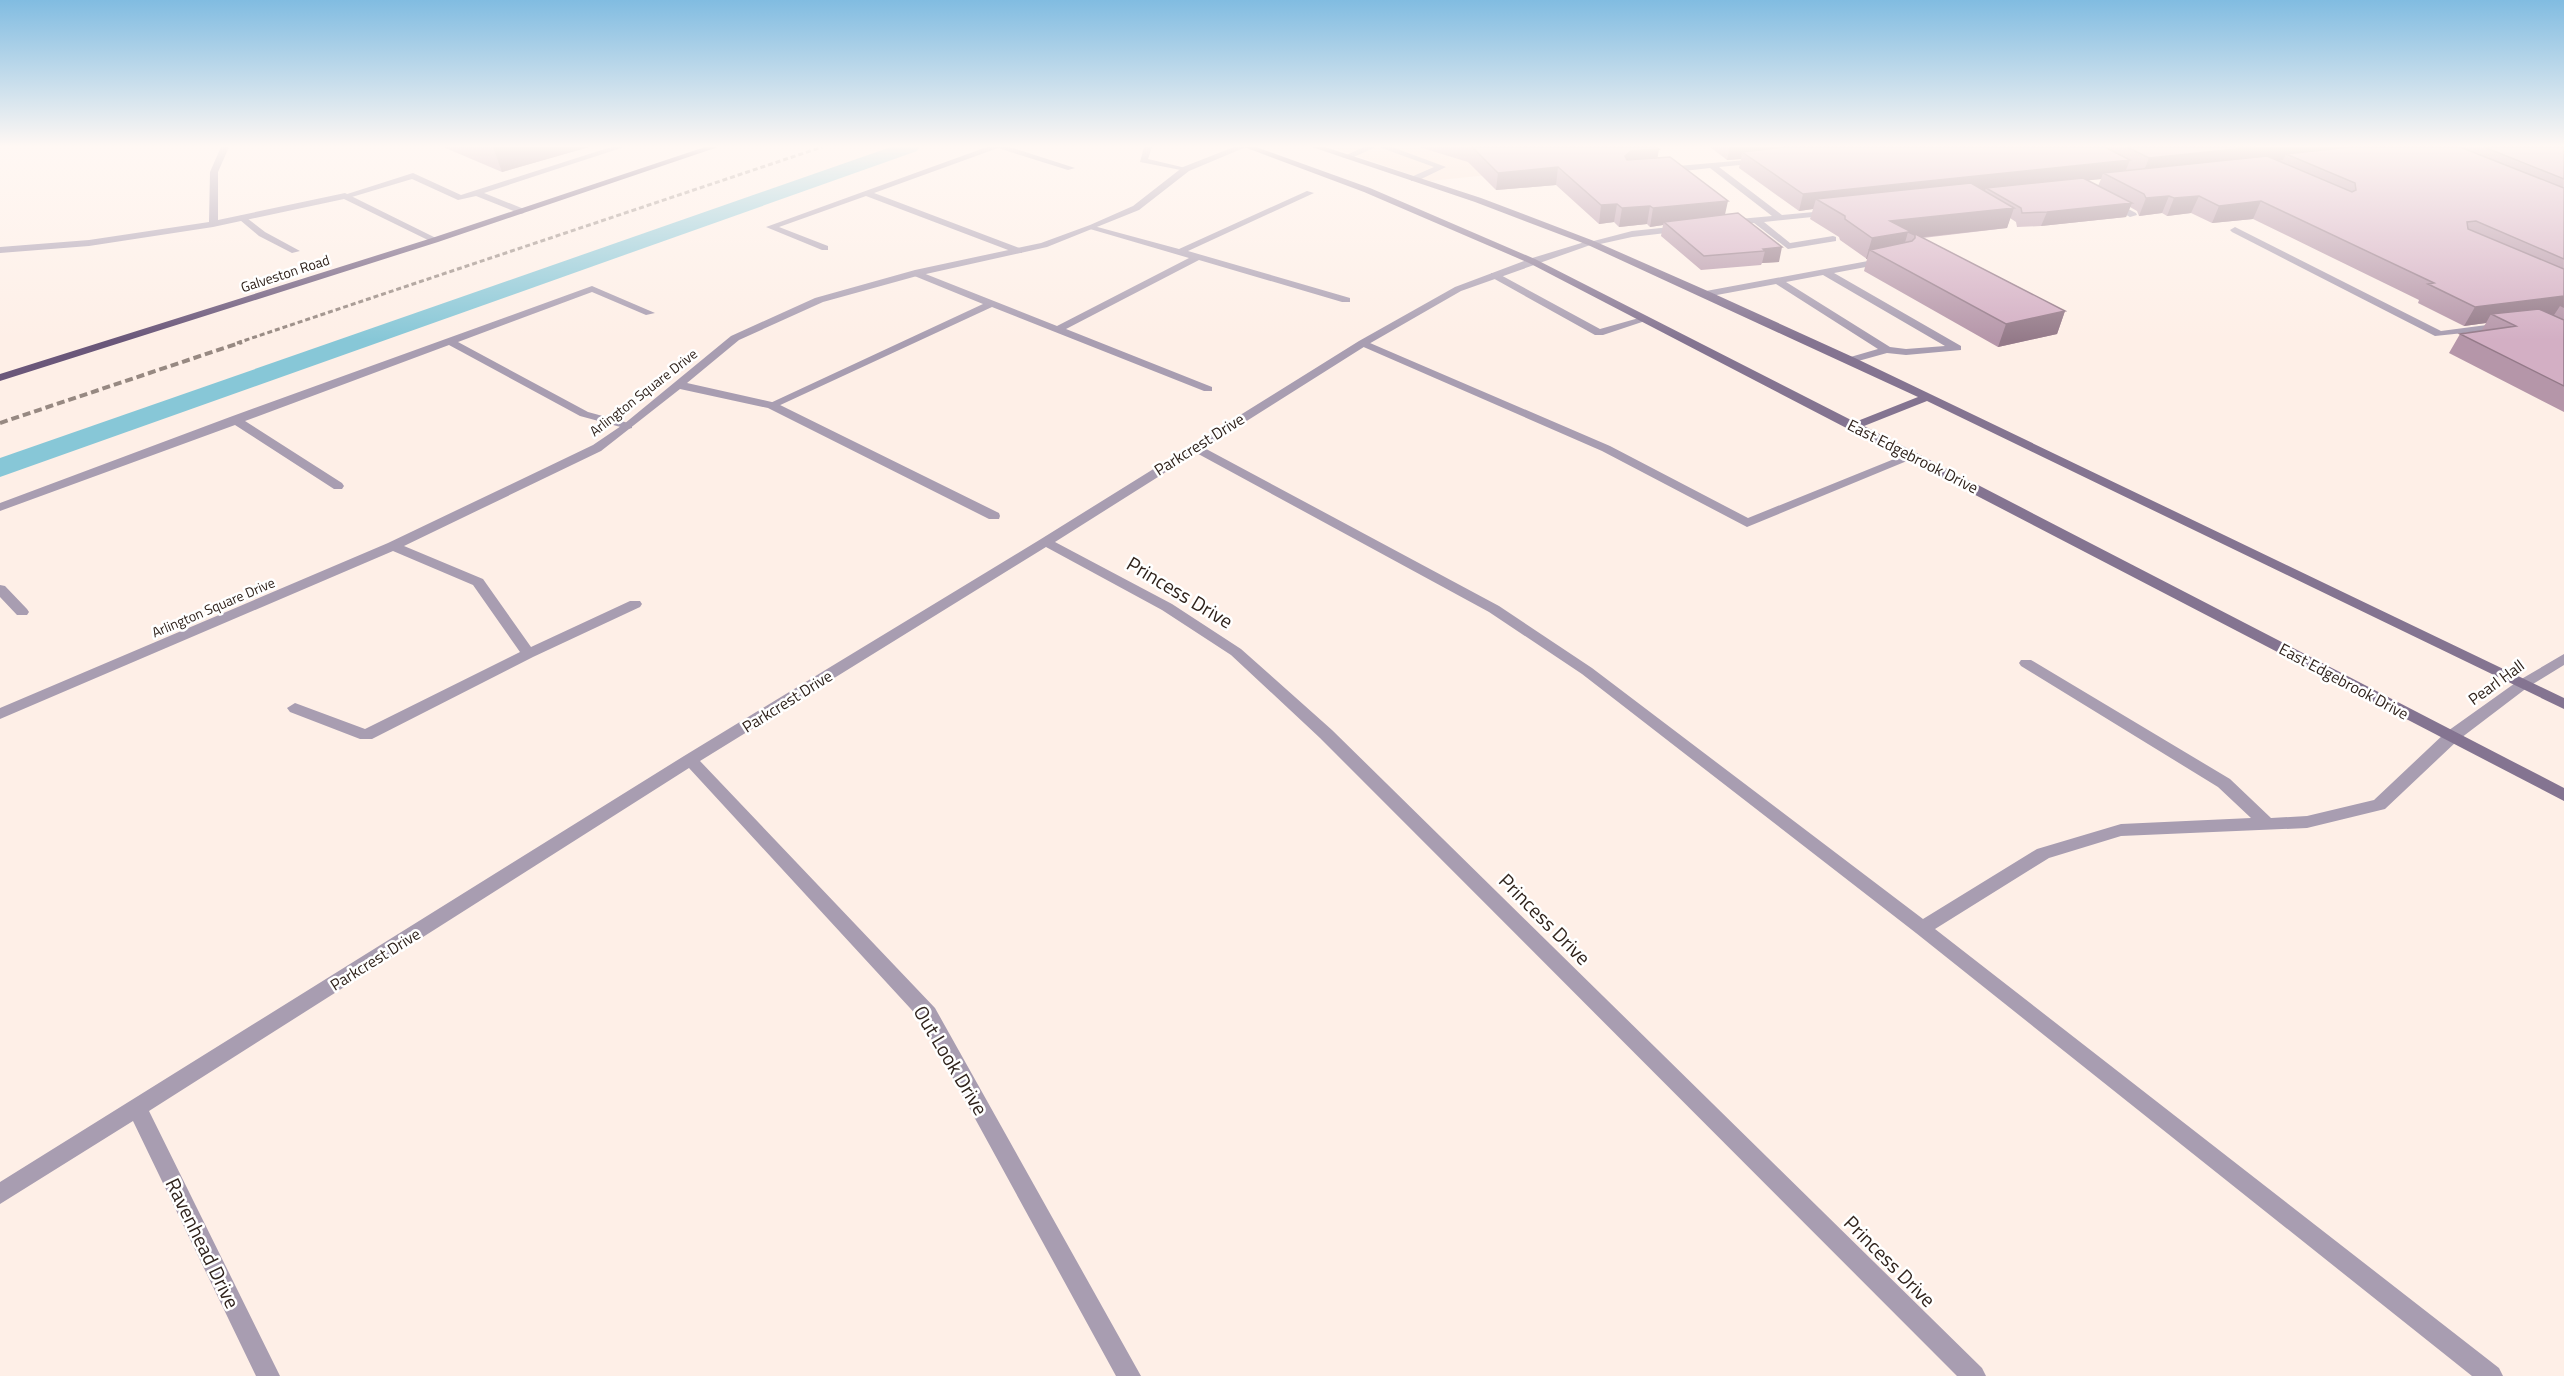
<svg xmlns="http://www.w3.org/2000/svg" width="2564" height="1376" viewBox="0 0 2564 1376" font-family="'Titillium Web',sans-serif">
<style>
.built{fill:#fadfd1}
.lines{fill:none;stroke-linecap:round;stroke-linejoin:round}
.canal{fill:#87c7d7;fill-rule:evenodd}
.service{fill:#a89db1;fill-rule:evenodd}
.minor{fill:#a89db1;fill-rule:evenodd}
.secondary{fill:#847491;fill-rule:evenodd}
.primary{fill:#6a577a;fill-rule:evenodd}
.rail-far1{stroke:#978982;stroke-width:3;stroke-dasharray:5 3;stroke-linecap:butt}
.rail{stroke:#978982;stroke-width:4;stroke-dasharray:8 4;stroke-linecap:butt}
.wall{fill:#b596a9;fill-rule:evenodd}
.shaded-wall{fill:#947a89}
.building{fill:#d3afc4;stroke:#947a89;stroke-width:1.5}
.labels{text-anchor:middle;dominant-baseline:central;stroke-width:5;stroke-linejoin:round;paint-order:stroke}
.far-street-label{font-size:14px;fill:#30231c;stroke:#fff}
.street-label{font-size:16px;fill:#30231c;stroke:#fff}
.near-street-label{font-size:20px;fill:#30231c;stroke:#fff}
</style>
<rect width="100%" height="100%" fill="#feefe7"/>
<path class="built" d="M 1330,147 L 1491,147 L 1558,168 L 1429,181 Z"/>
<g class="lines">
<path class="canal" d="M 891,147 L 919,147 L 917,151 L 0,477 L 0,458 Z"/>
<path class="service" d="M 611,147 L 624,147 L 484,193 L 524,209 L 524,213 L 521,214 L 476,196 L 458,200 L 412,179 L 345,199 L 341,196 L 413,173 L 461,195 Z
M 987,147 L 1010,147 L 1075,168 L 1068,170 L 998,148 L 874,193 L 1022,249 L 1022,253 L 1016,253 L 866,196 L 779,227 L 828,246 L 828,250 L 822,250 L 766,227 Z
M 1144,147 L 1152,147 L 1148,159 L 1190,169 L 1186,171 L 1140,162 Z
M 1364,147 L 1376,147 L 1349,159 L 1342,157 Z
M 1379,147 L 1392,147 L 1446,167 L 1417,181 L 1411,181 L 1411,177 L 1434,167 Z
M 1758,159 L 1762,161 L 1761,163 L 1719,167 L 1782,215 L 1835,210 L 1835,214 L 1832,215 L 1764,222 L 1790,243 L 1833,236 L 1836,237 L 1836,241 L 1788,249 L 1754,223 L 1725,225 L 1723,223 L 1728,220 L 1772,216 L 1710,168 L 1666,173 L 1662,170 L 1666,167 Z
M 1307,191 L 1314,193 L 1188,251 L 1350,298 L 1350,302 L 1342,302 L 1199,260 L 1066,329 L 1212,387 L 1212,391 L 1204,391 L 992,307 L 776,407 L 768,407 L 766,405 L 983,304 L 912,275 L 912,271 L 918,271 L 1057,326 L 1189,258 L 1090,229 L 1090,225 L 1179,249 Z
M 2111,200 L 2136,213 L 2137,215 L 2130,217 L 2108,205 L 2107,203 Z
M 243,215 L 265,232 L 300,251 L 292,253 L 259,236 L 240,220 L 240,216 Z
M 1680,226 L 1685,229 L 1683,231 L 1632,237 L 1591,246 L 1586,243 L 1632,231 Z
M 2235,227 L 2441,331 L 2502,323 L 2507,326 L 2502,329 L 2435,336 L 2232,232 L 2230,230 Z
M 1884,258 L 1889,261 L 1887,263 L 1834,273 L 1961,346 L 1961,350 L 1906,355 L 1887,353 L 1851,363 L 1846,360 L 1847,358 L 1878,349 L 1776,284 L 1706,297 L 1701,294 L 1706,291 ZM 1823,275 L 1945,346 L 1906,349 L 1890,347 L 1786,282 Z
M 1491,273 L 1497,273 L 1600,329 L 1646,316 L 1651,319 L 1603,335 L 1595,335 L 1491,277 Z
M 592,286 L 655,313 L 646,315 L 592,292 L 458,342 L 588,412 L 632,424 L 632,428 L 628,429 L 580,416 L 449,345 L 245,421 L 342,483 L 344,486 L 342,489 L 334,489 L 235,425 L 0,511 L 0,503 L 230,417 Z
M 1363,340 L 1610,446 L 1748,518 L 1909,453 L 1917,453 L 1919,456 L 1747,527 L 1602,451 L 1359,345 L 1358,343 Z
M 1195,443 L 1499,606 L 1592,668 L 1923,919 L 2037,849 L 2121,824 L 2251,818 L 2218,787 L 2021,666 L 2019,663 L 2021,660 L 2031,660 L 2230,779 L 2271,818 L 2307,816 L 2374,800 L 2445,733 L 2457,733 L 2459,737 L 2457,741 L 2385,809 L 2307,828 L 2121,836 L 2049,858 L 1935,929 L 2499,1368 L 2503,1376 L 2472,1376 L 1916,933 L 1582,674 L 1489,612 L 1191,450 L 1191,444 Z
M 0,585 L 5,586 L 27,609 L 29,612 L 27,615 L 17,615 L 0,597 Z"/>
<path class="minor" d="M 221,147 L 229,147 L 218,172 L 218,220 L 345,193 L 440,240 L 432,242 L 344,199 L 213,227 L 89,246 L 0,253 L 0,247 L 89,240 L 209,222 L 210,172 Z
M 1234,147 L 1246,147 L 1189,171 L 1139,210 L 1047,247 L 917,276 L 823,302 L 739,340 L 687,383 L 776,403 L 999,513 L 1000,516 L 999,519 L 989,519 L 768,408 L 680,389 L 601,451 L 404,546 L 483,579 L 531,647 L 630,601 L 640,601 L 642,604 L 640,607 L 533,657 L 372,739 L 360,739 L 290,712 L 287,708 L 295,703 L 365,729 L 520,652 L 473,585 L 393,551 L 0,719 L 0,708 L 388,543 L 593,445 L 624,424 L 731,336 L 815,298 L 915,270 L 1041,243 L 1090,225 L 1133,206 L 1183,167 Z
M 1588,241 L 1596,243 L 1461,291 L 1367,345 L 1055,542 L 1172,604 L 1241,649 L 1332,730 L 1982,1368 L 1986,1376 L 1957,1376 L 1320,738 L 1231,655 L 1162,610 L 1046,547 L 700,761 L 935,1008 L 1141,1376 L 1116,1376 L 921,1020 L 689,768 L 149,1111 L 280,1376 L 256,1376 L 133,1121 L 0,1204 L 0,1182 L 684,756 L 1041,539 L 1359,341 L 1455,287 L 1529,259 Z
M 2564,654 L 2564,665 L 2528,687 L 2457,741 L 2445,741 L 2443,737 L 2445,733 L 2518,681 Z"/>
<path class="secondary" d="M 1244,147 L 1256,147 L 1370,188 L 1535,259 L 1855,422 L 1918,397 L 1588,245 L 1475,202 L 1312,147 L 1325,147 L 1481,198 L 1594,241 L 1710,292 L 1855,358 L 2564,698 L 2564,709 L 1927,401 L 1864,426 L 2564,788 L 2564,801 L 1529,263 L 1364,192 Z"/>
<path class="primary" d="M 705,147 L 718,147 L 438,242 L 0,381 L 0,374 L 432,238 Z"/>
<path class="rail-far1" d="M 237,343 L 822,147"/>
<path class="rail" d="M 0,423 L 242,342"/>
</g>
<path class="wall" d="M 443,147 L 589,147 L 502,172 Z
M 1419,147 L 1657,147 L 1659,149 L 1657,158 L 1779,262 L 1762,263 L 1761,265 L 1701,270 L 1661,236 L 1663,225 L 1650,227 L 1647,224 L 1619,227 L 1614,222 L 1599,224 L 1556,185 L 1496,190 L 1468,162 Z
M 1710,147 L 2564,147 L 2564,412 L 2449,353 L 2460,334 L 2481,331 L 2486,323 L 2464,326 L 2418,303 L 2419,300 L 2253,219 L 2212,223 L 2191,213 L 2167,216 L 2162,213 L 2139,216 L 2137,211 L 2130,207 L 2126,217 L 2041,226 L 2017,227 L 2016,222 L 2010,218 L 2007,228 L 1923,238 L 2065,311 L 2057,334 L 1998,347 L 1864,271 L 1867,259 L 1840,240 L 1839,237 L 1810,219 L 1813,209 L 1799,211 L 1739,168 L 1741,159 L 1727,160 ZM 2101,179 L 2098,186 L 2088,180 Z"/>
<path class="shaded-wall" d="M 493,147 L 589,147 L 502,172 Z
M 1730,147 L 1800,147 L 1742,152 L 1741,159 L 1727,160 Z
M 2256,147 L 2406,147 L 2286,154 L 2283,160 L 2142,175 L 2149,158 Z
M 1659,149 L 1656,166 L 1628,169 L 1625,156 L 1631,151 Z
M 2130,160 L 2123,177 L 2103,173 L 2101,179 L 1991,191 L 1986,188 L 1985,191 L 1816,199 L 1813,209 L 1799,211 L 1803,194 Z
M 1558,167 L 1556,185 L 1496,190 L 1498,173 Z
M 2169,196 L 2162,213 L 2139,216 L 2146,198 Z
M 2199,196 L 2191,213 L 2167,216 L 2174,198 Z
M 1728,201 L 1724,219 L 1664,222 L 1663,225 L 1650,227 L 1653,208 Z
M 2261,201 L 2253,219 L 2212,223 L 2219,206 Z
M 2132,203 L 2126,217 L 2041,226 L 2047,212 Z
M 1617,204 L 1614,222 L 1599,224 L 1601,205 Z
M 1650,206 L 1647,224 L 1619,227 L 1622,208 Z
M 2014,208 L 2007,228 L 1915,238 L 1915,235 L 1908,232 L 1902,253 L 1870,250 L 1867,259 L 1866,259 L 1872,238 L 1890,221 Z
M 1782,247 L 1779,262 L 1762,263 L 1765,251 L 1763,249 Z
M 2564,296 L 2564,308 L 2560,306 L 2554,315 L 2504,321 L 2491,314 L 2486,323 L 2464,326 L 2475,307 Z
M 2065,311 L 2057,334 L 1998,347 L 2006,324 Z"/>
<path class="building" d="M 1472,147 L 1657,147 L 1659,149 L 1631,151 L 1625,156 L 1627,160 L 1670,157 L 1728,201 L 1653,208 L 1650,206 L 1622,208 L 1617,204 L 1601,205 L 1558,167 L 1498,173 Z
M 1785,147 L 2105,147 L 2130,160 L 1803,194 L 1742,152 Z
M 2127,147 L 2256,147 L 2149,158 Z
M 2350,147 L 2460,147 L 2564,188 L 2564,259 L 2476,221 L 2467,222 L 2468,229 L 2564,269 L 2564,296 L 2475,307 L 2428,284 L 2434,283 L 2261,201 L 2219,206 L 2199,196 L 2174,198 L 2169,196 L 2146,198 L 2144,194 L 2103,173 L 2267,156 L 2352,192 L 2356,190 L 2355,183 L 2286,154 Z
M 2484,147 L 2564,147 L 2564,179 Z
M 2083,178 L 2132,203 L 2047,212 L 2022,213 L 2021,208 L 1986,188 Z
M 1971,183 L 2014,208 L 1890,221 L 2065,311 L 2006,324 L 1870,250 L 1912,241 L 1915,238 L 1915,235 L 1908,232 L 1872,238 L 1845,219 L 1845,216 L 1816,199 Z
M 1738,213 L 1782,247 L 1763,249 L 1765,251 L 1704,256 L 1664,222 Z
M 2539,309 L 2564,320 L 2564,386 L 2460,334 L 2516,326 L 2491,314 Z"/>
<linearGradient id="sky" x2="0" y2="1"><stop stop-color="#81bce1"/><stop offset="0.43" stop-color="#fff8f4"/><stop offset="1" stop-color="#fff8f4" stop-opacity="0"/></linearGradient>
<rect width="2564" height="340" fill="url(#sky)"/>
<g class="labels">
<g class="far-street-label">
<text transform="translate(285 273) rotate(-18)">Galveston Road</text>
<text transform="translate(643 392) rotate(-38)">Arlington Square Drive</text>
<text transform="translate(213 607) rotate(-23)">Arlington Square Drive</text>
</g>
<g class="street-label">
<text transform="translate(1199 444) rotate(-32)">Parkcrest Drive</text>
<text transform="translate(1913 456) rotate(27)">East Edgebrook Drive</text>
<text transform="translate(2344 681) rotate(28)">East Edgebrook Drive</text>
<text transform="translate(2496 682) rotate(-36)">Pearl Hall</text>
<text transform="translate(787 701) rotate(-32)">Parkcrest Drive</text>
<text transform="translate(375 959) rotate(-32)">Parkcrest Drive</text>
</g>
<g class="near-street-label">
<text transform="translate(1180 592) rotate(31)">Princess Drive</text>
<text transform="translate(1545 919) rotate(45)">Princess Drive</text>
<text transform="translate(951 1060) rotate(59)">Out Look Drive</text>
<text transform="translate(203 1243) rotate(64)">Ravenhead Drive</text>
<text transform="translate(1890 1261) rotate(45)">Princess Drive</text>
</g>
</g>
</svg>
